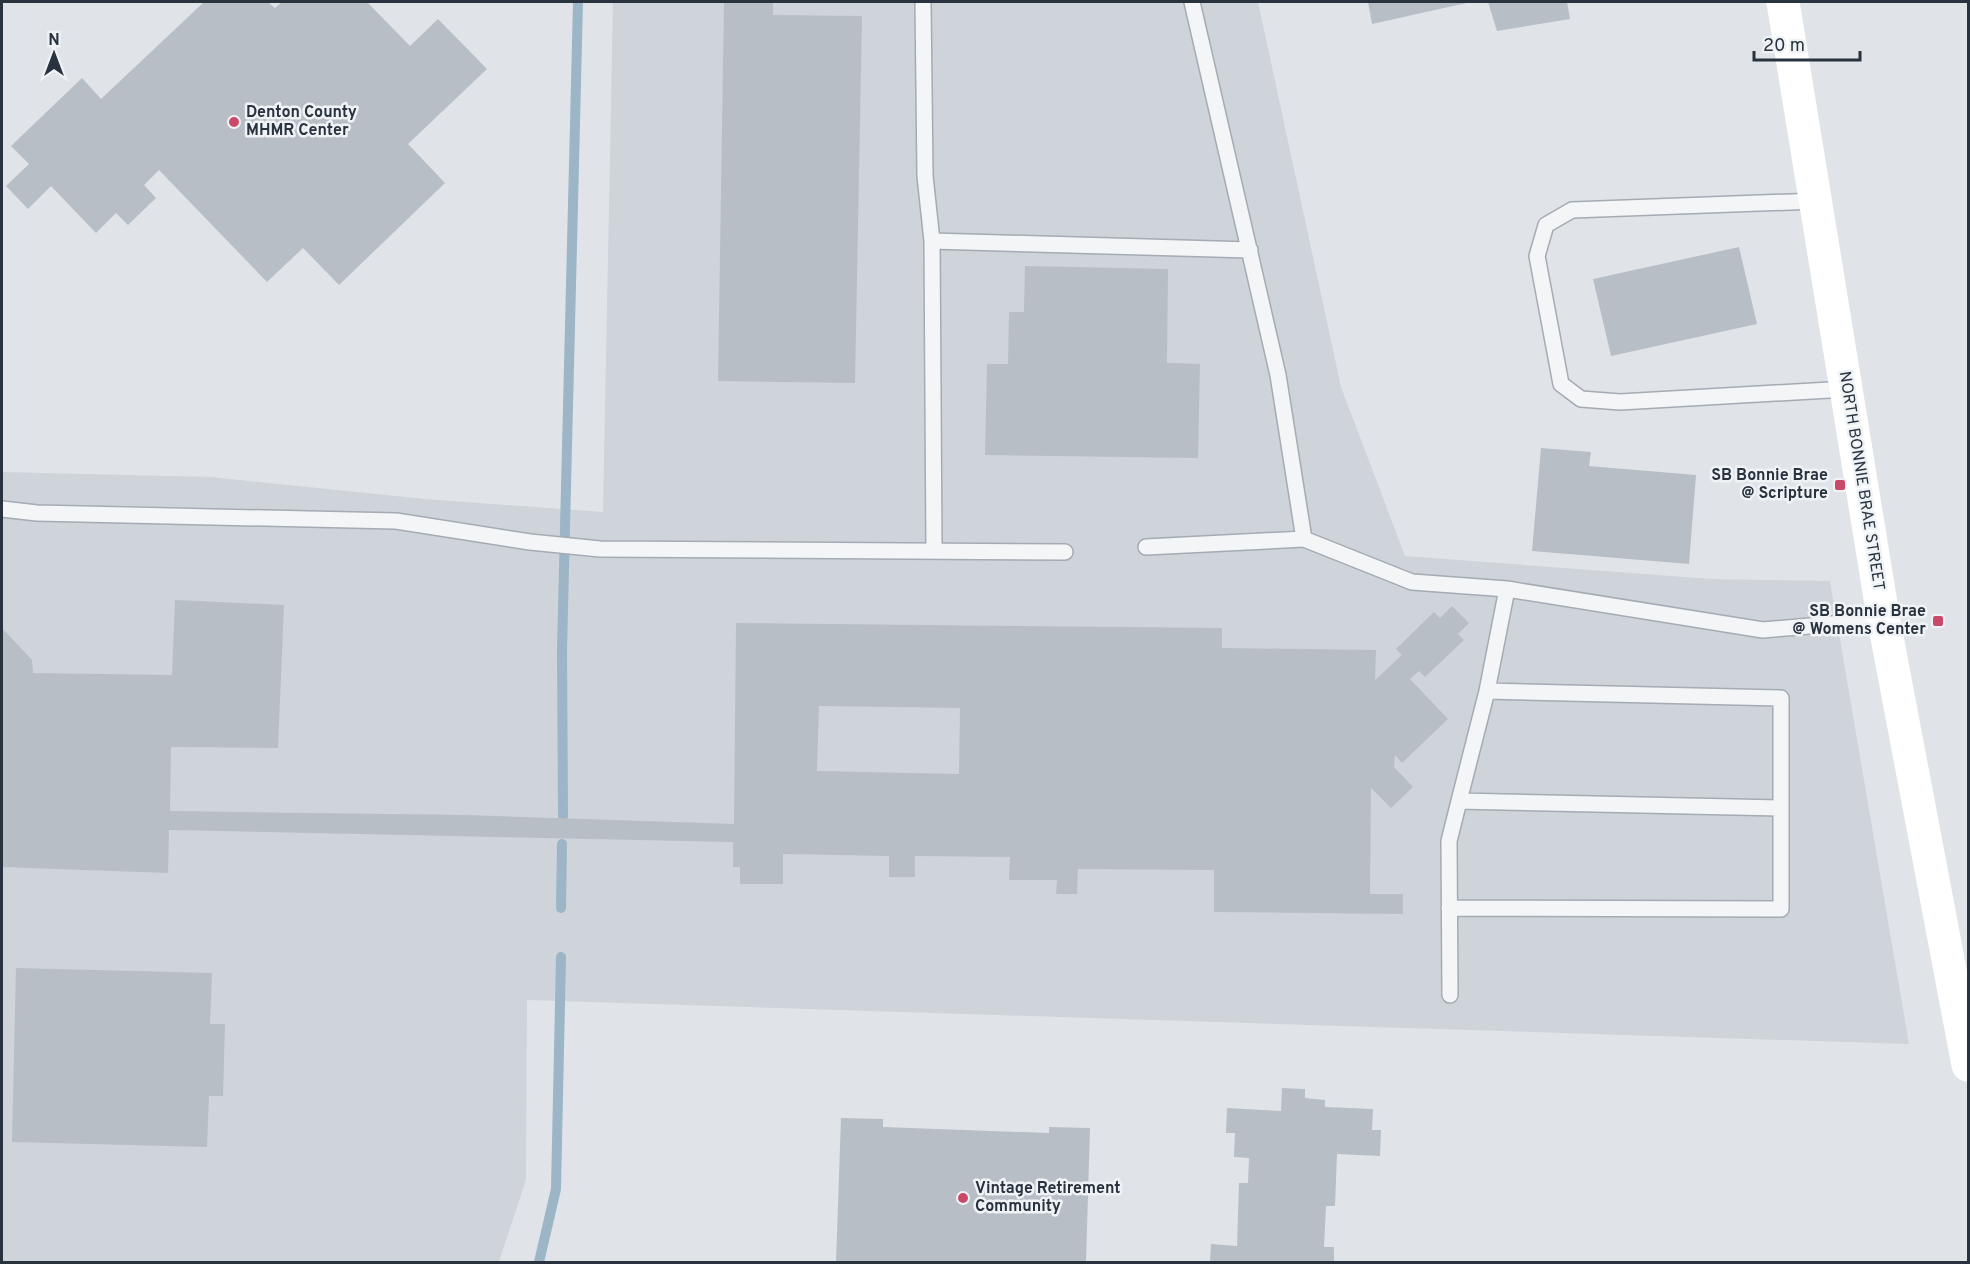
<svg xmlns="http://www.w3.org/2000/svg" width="1970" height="1264" viewBox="0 0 1970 1264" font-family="Overpass,sans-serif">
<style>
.built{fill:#ced4da}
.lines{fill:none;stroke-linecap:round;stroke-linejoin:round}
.stream{stroke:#9cb5c7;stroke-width:10}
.building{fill:#b8bec5;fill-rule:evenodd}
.lane-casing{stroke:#a5abb3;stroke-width:18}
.lane{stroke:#f3f5f7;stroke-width:15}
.secondary{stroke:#fff;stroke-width:33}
.poi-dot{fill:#c94a68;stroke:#f0f3f6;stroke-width:2}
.labels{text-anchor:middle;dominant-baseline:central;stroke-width:5;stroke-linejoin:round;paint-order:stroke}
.poi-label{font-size:16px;font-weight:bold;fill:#29333f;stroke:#f0f3f6;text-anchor:start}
.street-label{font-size:16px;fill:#29333f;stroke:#f0f3f6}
</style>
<rect width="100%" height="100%" fill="#e0e4e9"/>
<path class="built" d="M 613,2 L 1258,2 L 1341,387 L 1405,556 L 1711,579 L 1830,581 L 1909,1044 L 527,1000 L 526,1180 L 499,1262 L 2,1262 L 2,472 L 211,477 L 425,499 L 603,512 Z"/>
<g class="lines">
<path class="stream" d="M 563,816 L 562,649 L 578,2
M 561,908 L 562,844
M 539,1262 L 556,1189 L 561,957"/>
</g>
<path class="building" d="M 204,2 L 268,2 L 275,8 L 282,2 L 367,2 L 410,46 L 438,19 L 487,69 L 408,144 L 445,183 L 339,285 L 303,248 L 267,282 L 159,170 L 144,185 L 156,198 L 128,225 L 116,213 L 96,233 L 51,186 L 28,209 L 6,186 L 29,164 L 11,146 L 82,78 L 101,99 Z
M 724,2 L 773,2 L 773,15 L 862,16 L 855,383 L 718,381 Z
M 1368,2 L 1471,2 L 1372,24 Z
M 1488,2 L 1567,2 L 1570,19 L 1497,31 Z
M 1739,247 L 1757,324 L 1611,356 L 1593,279 Z
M 1025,266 L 1168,269 L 1167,363 L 1200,364 L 1198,458 L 985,455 L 987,364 L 1008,364 L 1009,312 L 1024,312 Z
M 1541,448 L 1591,452 L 1589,466 L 1696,475 L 1689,564 L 1532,551 Z
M 175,600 L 284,605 L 278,748 L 171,747 L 170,811 L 466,815 L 734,824 L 736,623 L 1222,628 L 1222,648 L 1376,650 L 1375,680 L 1402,655 L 1396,649 L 1434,612 L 1440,618 L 1452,606 L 1469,623 L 1458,634 L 1464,640 L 1425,677 L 1419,671 L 1410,679 L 1448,719 L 1402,763 L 1395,755 L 1394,767 L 1413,787 L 1391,808 L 1371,788 L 1370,894 L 1403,894 L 1403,914 L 1214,912 L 1214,870 L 1078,869 L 1077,894 L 1056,894 L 1057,880 L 1009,880 L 1010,857 L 915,856 L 915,877 L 889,877 L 889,856 L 783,854 L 783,884 L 740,884 L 740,867 L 733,867 L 733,842 L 169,830 L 168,873 L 2,867 L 2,628 L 32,660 L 33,673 L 172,675 ZM 819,706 L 960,708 L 959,774 L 817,771 Z
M 16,968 L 212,973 L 210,1024 L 225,1024 L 223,1096 L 209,1096 L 207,1147 L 12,1142 Z
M 1282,1088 L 1305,1089 L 1305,1098 L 1325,1100 L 1325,1107 L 1373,1109 L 1372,1130 L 1381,1130 L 1380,1156 L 1337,1154 L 1335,1206 L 1326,1206 L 1324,1247 L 1334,1247 L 1334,1262 L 1210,1262 L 1211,1244 L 1237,1246 L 1239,1183 L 1248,1183 L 1249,1158 L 1234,1157 L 1235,1133 L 1226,1133 L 1227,1108 L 1281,1111 Z
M 841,1118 L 883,1119 L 883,1127 L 1049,1133 L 1049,1127 L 1090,1128 L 1086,1262 L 836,1262 Z"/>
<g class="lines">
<g class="lane-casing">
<path id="lane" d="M 923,2 L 925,176 L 932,241 L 934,551
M 1817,201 L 1572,210 L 1546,225 L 1537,256 L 1561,384 L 1581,399 L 1620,402 L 1847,389
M 932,241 L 1250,250
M 2,509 L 37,513 L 396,521 L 530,542 L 600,549 L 1065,552
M 1304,539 L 1412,582 L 1507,589 L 1763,630 L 1844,623 L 1883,616
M 1146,547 L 1304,539 L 1278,375 L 1192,2
M 1487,691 L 1781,698 L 1781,808
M 1449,908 L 1781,909 L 1781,808 L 1459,801 L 1487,691 L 1507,589
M 1450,995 L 1449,841 L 1459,801"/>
</g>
<use href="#lane" class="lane"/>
<path class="secondary" d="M 1783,2 L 1883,616 L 1968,1065"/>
</g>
<g class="poi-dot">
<circle cx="234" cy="122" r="6"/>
<rect x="1834" y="479" width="12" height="12" rx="3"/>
<rect x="1932" y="615" width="12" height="12" rx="3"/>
<circle cx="963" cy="1198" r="6"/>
</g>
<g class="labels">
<g class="poi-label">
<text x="246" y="113">Denton County<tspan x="246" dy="18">MHMR Center</tspan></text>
<text x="1828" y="476" text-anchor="end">SB Bonnie Brae<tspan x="1828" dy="18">@ Scripture</tspan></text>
<text x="1926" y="612" text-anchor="end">SB Bonnie Brae<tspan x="1926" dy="18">@ Womens Center</tspan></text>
<text x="975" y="1189">Vintage Retirement<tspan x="975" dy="18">Community</tspan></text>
</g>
<g class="street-label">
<text transform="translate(1861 481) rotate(81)">NORTH BONNIE BRAE STREET</text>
</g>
</g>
<rect width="1970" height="1264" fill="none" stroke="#29333f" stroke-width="6"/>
<g transform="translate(54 54)" stroke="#f0f3f6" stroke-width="4.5" paint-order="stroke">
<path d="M0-4.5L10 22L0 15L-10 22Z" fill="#29333f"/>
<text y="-9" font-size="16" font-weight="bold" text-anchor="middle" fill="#29333f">N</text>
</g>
<path d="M1754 51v9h106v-9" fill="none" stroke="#29333f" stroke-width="3"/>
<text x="1763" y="51" font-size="18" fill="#29333f" stroke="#f0f3f6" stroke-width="4.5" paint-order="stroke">20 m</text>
</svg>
